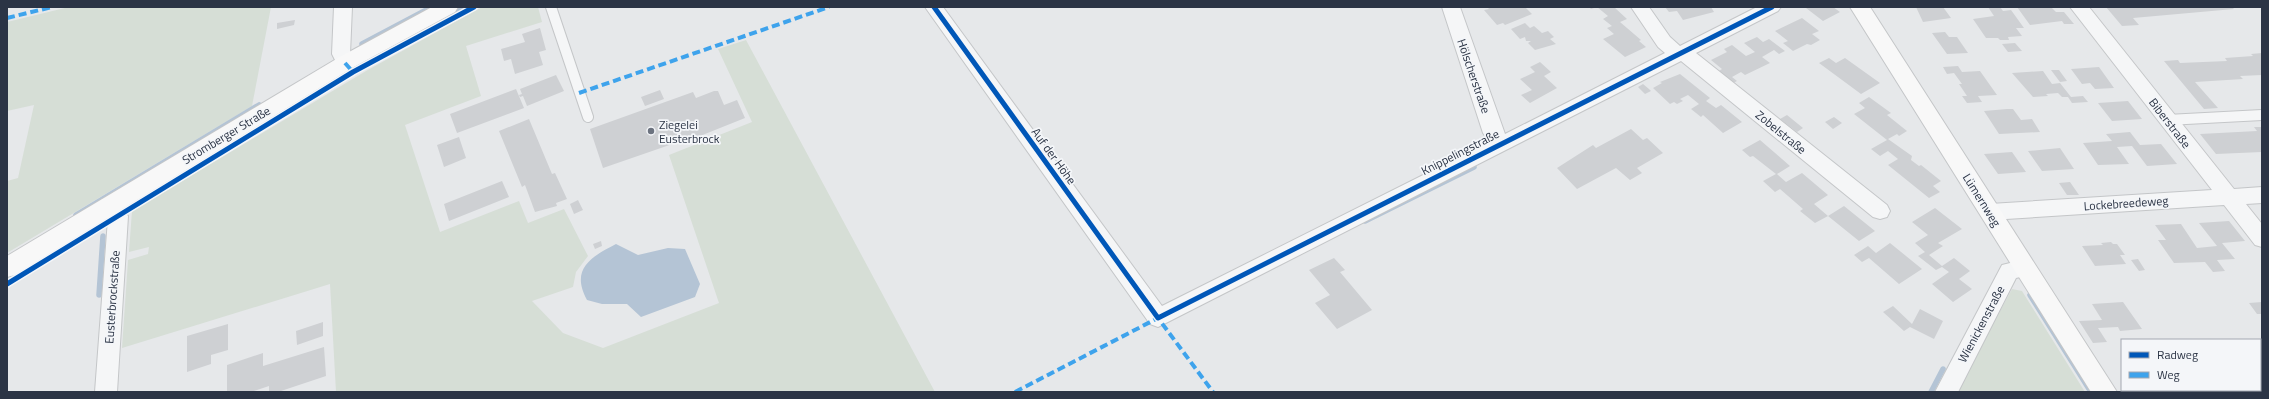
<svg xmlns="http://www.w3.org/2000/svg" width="2269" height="399" viewBox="0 0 2269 399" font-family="'Titillium Web',sans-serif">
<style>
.green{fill:#d6ded6}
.water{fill:#b4c4d5}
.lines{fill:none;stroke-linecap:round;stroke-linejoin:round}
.stream{stroke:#b4c4d5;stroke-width:5.5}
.building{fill:#ced0d3}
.lane-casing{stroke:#c4c6c8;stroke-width:12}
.street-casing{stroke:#c4c6c8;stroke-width:2}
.secondary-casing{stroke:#c4c6c8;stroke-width:2}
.lane{stroke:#f5f6f7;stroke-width:10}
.street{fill:#f5f6f7;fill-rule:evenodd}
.secondary{fill:#f8f8f8;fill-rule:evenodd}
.quiet{stroke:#3ea3ec;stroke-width:4;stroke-dasharray:8 4;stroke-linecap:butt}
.cycleway-casing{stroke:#f4f6f9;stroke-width:8}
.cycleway{stroke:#0057b8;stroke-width:5}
.poi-dot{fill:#6c737f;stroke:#f4f6f9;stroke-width:1.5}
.labels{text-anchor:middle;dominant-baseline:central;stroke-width:3.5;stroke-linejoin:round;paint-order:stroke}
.street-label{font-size:12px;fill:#2b3445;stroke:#f4f6f9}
.poi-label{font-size:12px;fill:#2b3445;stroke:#f4f6f9;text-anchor:start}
</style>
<rect width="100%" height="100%" fill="#e6e8ea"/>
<path class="green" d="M 69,7 L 271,7 L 252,106 L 7,253 L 7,181 L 18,178 L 34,105 L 7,111 L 7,22 Z
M 482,7 L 538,7 L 542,22 L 466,46 L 481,96 L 405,125 L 440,232 L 519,201 L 528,223 L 564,209 L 588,256 L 576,272 L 573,287 L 532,301 L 563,333 L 603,348 L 719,303 L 669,155 L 752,122 L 718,49 L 746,40 L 935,392 L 336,392 L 330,284 L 122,348 L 128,260 L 148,254 L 149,247 L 129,252 L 132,211 L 366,71 Z
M 2012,289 L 2022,291 L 2085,392 L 1956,392 Z"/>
<path class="water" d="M 616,244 L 638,255 L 668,248 L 685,249 L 700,284 L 695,297 L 641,317 L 627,304 L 602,304 L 587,300 C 570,269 591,257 616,244 Z"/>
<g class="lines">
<path class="stream" d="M 362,44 L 432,7
M 358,66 L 465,7
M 317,90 L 332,80
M 76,215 L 259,105
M 1365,221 L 1474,167
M 99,295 L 103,236
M 2030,295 L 2091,392
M 1931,392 L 1943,369"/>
</g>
<path class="building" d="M 1487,7 L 1525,7 L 1532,14 L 1505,25 L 1503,23 L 1497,25 L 1484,10 L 1489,9 Z
M 1589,7 L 1614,7 L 1627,19 L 1620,22 L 1641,40 L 1639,41 L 1646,47 L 1625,57 L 1603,39 L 1614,34 L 1607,28 L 1612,26 L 1603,19 L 1608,16 L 1597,7 L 1591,9 Z
M 1665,7 L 1711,7 L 1714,12 L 1683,20 L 1677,11 L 1669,12 Z
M 1808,7 L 1833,7 L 1840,12 L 1823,21 L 1806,8 Z
M 1916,7 L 1943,7 L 1951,18 L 1923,22 Z
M 1988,7 L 2000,7 L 2003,11 L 2011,10 L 2024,28 L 2016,28 L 2022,36 L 2008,37 L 2009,40 L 2000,40 L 1998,38 L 1986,38 L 1973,19 L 1994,16 Z
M 2017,7 L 2051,7 L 2056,12 L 2064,12 L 2074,24 L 2064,24 L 2062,21 L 2030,25 Z
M 2106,7 L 2232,7 L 2234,9 L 2133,18 L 2139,25 L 2122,26 Z
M 1802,18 L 1819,31 L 1812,34 L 1820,40 L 1811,45 L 1807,44 L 1793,51 L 1783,43 L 1788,41 L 1775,31 Z
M 295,20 L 294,25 L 277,29 L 277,23 Z
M 1525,23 L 1530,28 L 1534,26 L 1542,33 L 1548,31 L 1554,37 L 1550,39 L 1556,44 L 1535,50 L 1528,43 L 1531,41 L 1526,41 L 1525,37 L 1520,39 L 1511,29 Z
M 540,28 L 546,50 L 539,52 L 543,65 L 515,74 L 511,59 L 504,61 L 501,49 L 525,42 L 522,34 Z
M 1945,32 L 1949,37 L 1957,37 L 1968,53 L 1947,54 L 1932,33 Z
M 1757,37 L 1763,42 L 1769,39 L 1785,51 L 1779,54 L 1774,50 L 1762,57 L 1770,63 L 1745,75 L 1741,72 L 1732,77 L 1737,81 L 1731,84 L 1716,73 L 1722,69 L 1711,60 L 1727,52 L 1724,49 L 1732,45 L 1746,56 L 1755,52 L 1744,43 Z
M 2015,43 L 2022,51 L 2008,52 L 2002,44 Z
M 2262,53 L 2262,75 L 2240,76 L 2243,79 L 2195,82 L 2218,108 L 2204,109 L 2164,61 L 2178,60 L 2180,63 L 2227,61 L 2225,58 L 2253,56 L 2251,54 Z
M 1829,58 L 1836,63 L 1845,58 L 1880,83 L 1861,94 L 1819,63 Z
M 1540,62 L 1551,72 L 1544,76 L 1557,88 L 1530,103 L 1521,95 L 1532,90 L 1520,79 L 1535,72 L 1530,67 Z
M 1958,66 L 1962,72 L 1980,71 L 1997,95 L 1978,96 L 1982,102 L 1967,103 L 1962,96 L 1967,96 L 1959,84 L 1962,84 L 1954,73 L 1947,74 L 1943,67 Z
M 2099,67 L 2114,88 L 2095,89 L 2090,83 L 2082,84 L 2071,69 Z
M 2051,70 L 2059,70 L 2067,81 L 2060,82 Z
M 2043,71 L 2052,84 L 2060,83 L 2071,97 L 2083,96 L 2088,102 L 2072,103 L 2068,97 L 2062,97 L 2058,93 L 2046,94 L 2048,96 L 2033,97 L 2012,73 Z
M 1680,74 L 1710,98 L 1706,101 L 1716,108 L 1721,105 L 1742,122 L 1723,133 L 1703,115 L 1701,117 L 1691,109 L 1699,104 L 1688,95 L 1680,99 L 1683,101 L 1677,104 L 1674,102 L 1670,104 L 1653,88 L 1662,83 L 1660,82 Z
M 556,75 L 564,91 L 527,106 L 523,96 L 520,97 L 519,95 L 522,94 L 520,89 Z
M 1643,84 L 1649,89 L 1651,91 L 1645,94 L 1638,87 Z
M 516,89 L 524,108 L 457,133 L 450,114 Z
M 660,90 L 664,99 L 645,106 L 641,97 Z
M 714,91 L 718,91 L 724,105 L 737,100 L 745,118 L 685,142 L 684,140 L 603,168 L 590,129 L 693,92 L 696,98 Z
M 1869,97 L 1891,113 L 1887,115 L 1907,131 L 1899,136 L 1897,134 L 1888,139 L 1912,156 L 1911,160 L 1919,166 L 1921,165 L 1941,181 L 1933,186 L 1940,192 L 1929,198 L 1888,165 L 1898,159 L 1888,151 L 1880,156 L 1871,149 L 1887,140 L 1854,114 L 1865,108 L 1859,103 Z
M 2128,101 L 2142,119 L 2112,121 L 2098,103 Z
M 2007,109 L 2013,109 L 2021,120 L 2032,119 L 2040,132 L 1999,134 L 1984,111 Z
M 1787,115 L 1803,128 L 1797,132 L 1780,119 Z
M 1834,117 L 1842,123 L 1833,129 L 1825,122 Z
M 529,119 L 552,174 L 555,173 L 567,199 L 556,203 L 557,206 L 535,212 L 525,185 L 522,187 L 499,131 Z
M 2254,127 L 2262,127 L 2262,152 L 2216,154 L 2200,134 L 2257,131 Z
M 1631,129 L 1643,140 L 1647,138 L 1663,153 L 1637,168 L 1642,173 L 1630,180 L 1616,168 L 1577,189 L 1557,168 L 1593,145 L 1596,148 Z
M 2130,132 L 2140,145 L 2161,144 L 2177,164 L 2147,166 L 2132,146 L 2117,147 L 2129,164 L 2098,165 L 2083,143 L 2112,141 L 2106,134 Z
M 459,137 L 466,158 L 444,167 L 437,145 Z
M 1760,140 L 1790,166 L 1777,174 L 1786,182 L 1802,173 L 1828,195 L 1814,204 L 1828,216 L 1815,223 L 1800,211 L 1803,209 L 1780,189 L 1775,192 L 1763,181 L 1776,174 L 1753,156 L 1750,157 L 1742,150 Z
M 2060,148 L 2074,169 L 2042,171 L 2028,151 Z
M 2012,152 L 2026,172 L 1998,174 L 1984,154 Z
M 502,181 L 509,197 L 449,221 L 444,204 Z
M 2070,182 L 2079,195 L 2067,195 L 2059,183 Z
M 578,200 L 583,210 L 574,214 L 570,204 Z
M 1844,206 L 1875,231 L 1859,241 L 1828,216 Z
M 1935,208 L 1962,229 L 1938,243 L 1943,246 L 1929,255 L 1942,266 L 1954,258 L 1970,271 L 1959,279 L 1972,289 L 1953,302 L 1932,284 L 1949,272 L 1942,267 L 1936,270 L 1918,256 L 1925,252 L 1915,243 L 1928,235 L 1912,222 Z
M 2229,221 L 2245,241 L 2222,243 L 2235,259 L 2217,260 L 2225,271 L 2213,272 L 2205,262 L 2174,263 L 2158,240 L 2166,240 L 2155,225 L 2181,224 L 2197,248 L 2217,246 L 2199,223 Z
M 601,241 L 602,246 L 595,249 L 593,244 Z
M 2111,242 L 2113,244 L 2117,244 L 2125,255 L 2120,255 L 2126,264 L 2095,266 L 2082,246 L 2103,245 L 2101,243 Z
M 1890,243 L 1922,269 L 1899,284 L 1869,258 L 1862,262 L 1854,255 L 1868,246 L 1876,253 Z
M 1334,258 L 1345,270 L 1340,272 L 1372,310 L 1337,329 L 1315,303 L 1330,295 L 1309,270 Z
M 2138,259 L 2145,270 L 2139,271 L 2131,260 Z
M 2123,302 L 2142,329 L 2120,331 L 2118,327 L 2098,328 L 2107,342 L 2093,343 L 2079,321 L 2102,320 L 2092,304 Z
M 2262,302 L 2262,314 L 2257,314 L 2249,303 Z
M 1893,306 L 1912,324 L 1920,309 L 1943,321 L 1934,339 L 1910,327 L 1904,331 L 1883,312 Z
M 323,322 L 323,336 L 297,345 L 296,331 Z
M 228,324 L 228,350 L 211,355 L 211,364 L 187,372 L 187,336 Z
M 324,347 L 326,376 L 278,392 L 269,392 L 269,386 L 251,392 L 227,392 L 227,365 L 263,353 L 263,366 Z"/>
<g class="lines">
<g class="lane-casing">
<path id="lane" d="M 551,7 L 588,117
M 2167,120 L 2262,115"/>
</g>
<g class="street-casing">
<path id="street" d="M 334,7 L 352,7 L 350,54 L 354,63 L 351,68 L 345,70 L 339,68 L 332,54 Z
M 925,7 L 943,7 L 1162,306 L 1489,142 L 1483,133 L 1442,7 L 1460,7 L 1505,134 L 1665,53 L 1658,47 L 1631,7 L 1649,7 L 1670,37 L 1680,46 L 1757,7 L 1781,7 L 1778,11 L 1696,53 L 1887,205 L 1890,211 L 1887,217 L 1880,219 L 1873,217 L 1681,61 L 1158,327 L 1150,324 Z
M 2070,7 L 2089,7 L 2234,189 L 2262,187 L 2262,203 L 2246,204 L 2262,224 L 2262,247 L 2255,245 L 2224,205 L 1990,220 L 1983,218 L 1980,212 L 1983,206 L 1990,204 L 2212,190 Z
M 108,198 L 115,200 L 128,216 L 117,392 L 95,392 L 108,219 L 98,206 L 101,200 Z
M 2026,259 L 2033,262 L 2036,268 L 2033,274 L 2016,278 L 1958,392 L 1935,392 L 2002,265 Z"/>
</g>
<g class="secondary-casing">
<path id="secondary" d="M 432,7 L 458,7 L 455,12 L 352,68 L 15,275 L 7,277 L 7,256 L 338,58 Z
M 1850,7 L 1870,7 L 2117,392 L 2091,392 Z"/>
</g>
<use href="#lane" class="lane"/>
<use href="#street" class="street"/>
<use href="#secondary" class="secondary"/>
<path class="quiet" d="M 7,18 L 52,7
M 345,63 L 353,72
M 579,93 L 829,7
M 1015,392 L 1158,318 L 1213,392"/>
<g class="cycleway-casing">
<path id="cycleway" d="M 934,7 L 1158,318 L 1772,7
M 7,284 L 353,72 L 474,7"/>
</g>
<use href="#cycleway" class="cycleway"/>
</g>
<circle class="poi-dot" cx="651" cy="131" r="4"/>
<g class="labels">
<g class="street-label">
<text transform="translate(1474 76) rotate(71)">Hölscherstraße</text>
<text transform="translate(2170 123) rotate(52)">Biberstraße</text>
<text transform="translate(1781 132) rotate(39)">Zobelstraße</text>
<text transform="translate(226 135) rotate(-31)">Stromberger Straße</text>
<text transform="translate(1460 152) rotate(-27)">Knippelingstraße</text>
<text transform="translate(1054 156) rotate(54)">Auf der Höhe</text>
<text transform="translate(1982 200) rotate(58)">Lümernweg</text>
<text transform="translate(2126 203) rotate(-4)">Lockebreedeweg</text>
<text transform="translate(112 297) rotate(-86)">Eusterbrockstraße</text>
<text transform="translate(1981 324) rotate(-62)">Wienickenstraße</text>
</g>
<g class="poi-label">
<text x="659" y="124">Ziegelei<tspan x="659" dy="14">Eusterbrock</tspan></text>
</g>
</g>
<rect width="2269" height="399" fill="none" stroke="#2b3445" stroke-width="16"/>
<rect x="2121" y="339" width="140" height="52" fill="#f4f6f9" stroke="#a4a8b1"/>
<rect x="2129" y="352" width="20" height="6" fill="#0057b8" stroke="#a4a8b1"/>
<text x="2157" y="359" font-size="12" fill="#2b3445">Radweg</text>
<rect x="2129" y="372" width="20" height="6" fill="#3ea3ec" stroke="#a4a8b1"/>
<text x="2157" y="379" font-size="12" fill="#2b3445">Weg</text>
</svg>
